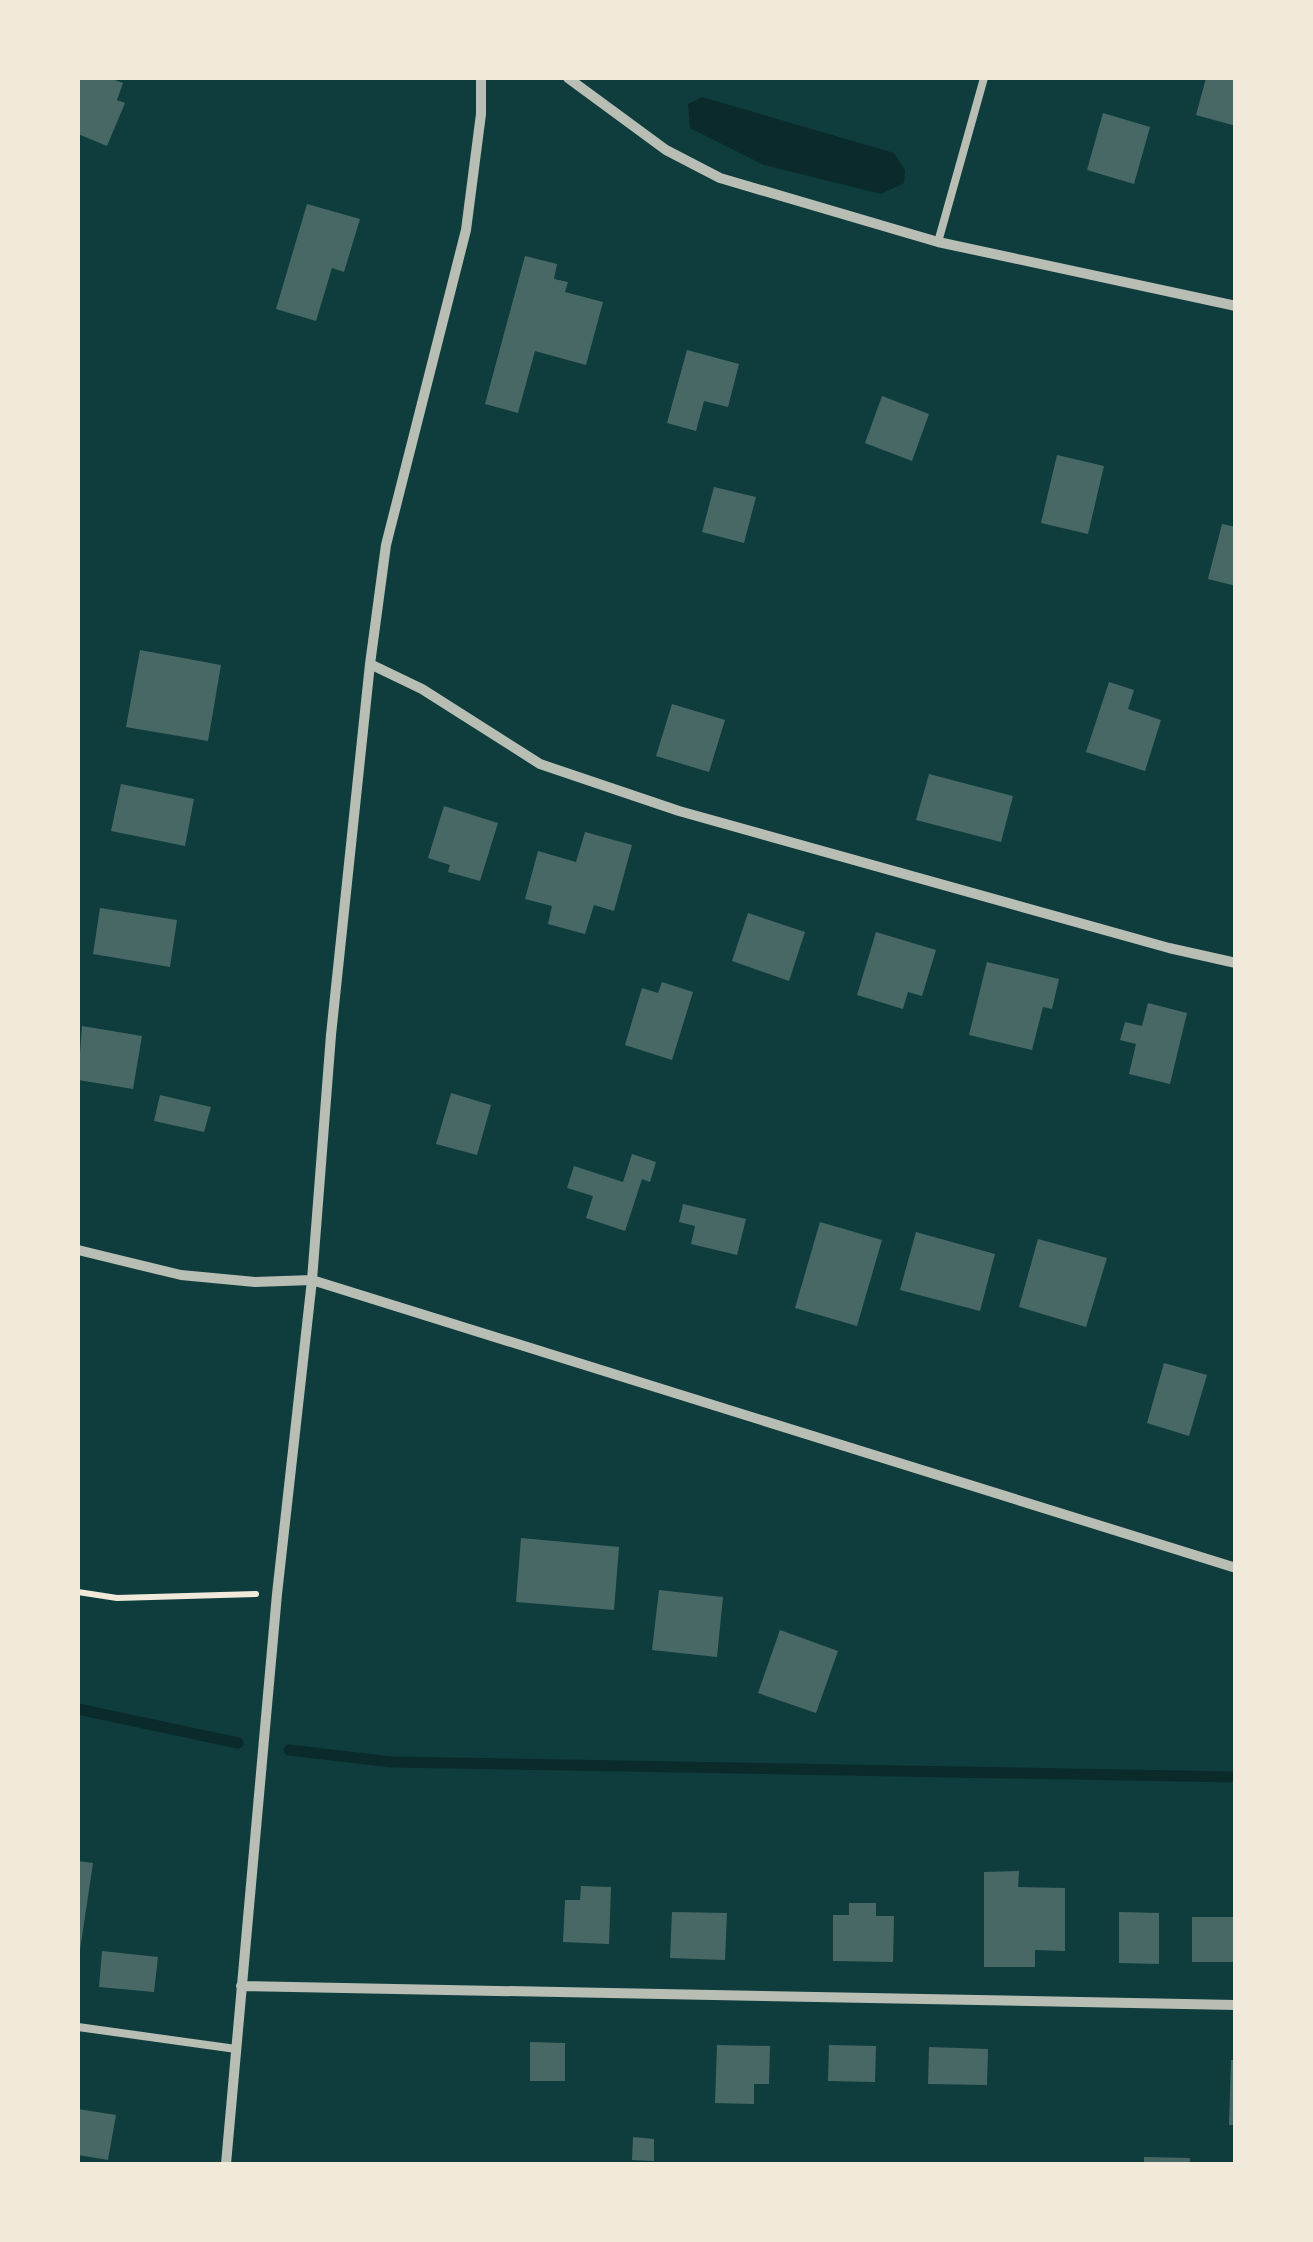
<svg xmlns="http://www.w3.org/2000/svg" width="1313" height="2242" viewBox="0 0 1313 2242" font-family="'Source Sans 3',sans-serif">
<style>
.water{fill:#0a2a2b}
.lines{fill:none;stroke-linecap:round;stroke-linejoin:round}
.stream{stroke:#0a2a2b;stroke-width:11}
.building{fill:#486865}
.path{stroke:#f1e9da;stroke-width:6}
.service{stroke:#b8beb3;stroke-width:8}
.minor{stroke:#b8beb3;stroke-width:10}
</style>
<rect width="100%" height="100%" fill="#0f3d3e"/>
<path class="water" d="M 702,97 L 894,153 L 905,170 L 904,183 L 881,194 L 764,165 L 690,128 L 688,104 Z"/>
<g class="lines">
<path class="stream" d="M 78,1709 L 238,1743
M 289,1750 L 392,1762 L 1236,1777"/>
</g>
<path class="building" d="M 78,78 L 109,78 L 123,83 L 117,100 L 125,103 L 107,146 L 78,134 Z
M 1206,78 L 1236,78 L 1236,126 L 1196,115 Z
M 1103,113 L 1150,127 L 1134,184 L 1087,170 Z
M 307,204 L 360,219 L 344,272 L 332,268 L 316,321 L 276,309 Z
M 525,256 L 557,264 L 554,279 L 568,282 L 565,292 L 603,302 L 586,365 L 535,351 L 518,413 L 485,404 Z
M 687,350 L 739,364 L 728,407 L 704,401 L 696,431 L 667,423 Z
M 882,396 L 929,414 L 912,461 L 865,443 Z
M 1057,455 L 1104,466 L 1088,534 L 1041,523 Z
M 714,487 L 756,497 L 744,543 L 702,532 Z
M 1222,524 L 1236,527 L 1236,586 L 1208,579 Z
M 140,650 L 221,665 L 208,741 L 126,727 Z
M 1109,682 L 1134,690 L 1128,709 L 1161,720 L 1145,771 L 1086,752 Z
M 672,704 L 725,720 L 709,772 L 656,756 Z
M 929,774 L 1013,796 L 1001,842 L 916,820 Z
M 121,784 L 194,799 L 185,846 L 111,831 Z
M 444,806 L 498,823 L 480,881 L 448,872 L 450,865 L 428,858 Z
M 585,832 L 632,845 L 614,911 L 594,905 L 585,934 L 548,924 L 552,906 L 525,899 L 538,851 L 576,862 Z
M 100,908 L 177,920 L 170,967 L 93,954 Z
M 748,913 L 805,932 L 789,981 L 732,961 Z
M 876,932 L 936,950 L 922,996 L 908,992 L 903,1009 L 857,995 Z
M 987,962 L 1059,979 L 1052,1009 L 1043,1007 L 1032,1050 L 969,1035 Z
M 662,982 L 693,992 L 672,1060 L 625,1045 L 642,988 L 658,993 Z
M 1148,1003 L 1187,1013 L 1170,1084 L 1129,1074 L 1136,1044 L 1120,1040 L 1125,1022 L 1142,1026 Z
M 82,1026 L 142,1036 L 133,1089 L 78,1080 Z
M 451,1093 L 491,1105 L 477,1155 L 436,1144 Z
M 160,1095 L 211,1107 L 204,1132 L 154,1121 Z
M 632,1154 L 656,1162 L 650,1182 L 642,1179 L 625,1231 L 586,1218 L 593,1196 L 567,1188 L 574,1166 L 623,1182 Z
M 683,1204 L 746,1219 L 737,1255 L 691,1244 L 695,1226 L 679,1222 Z
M 820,1222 L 882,1240 L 857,1326 L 795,1308 Z
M 916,1232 L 995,1254 L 980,1311 L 900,1290 Z
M 1038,1239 L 1107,1258 L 1086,1327 L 1019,1307 Z
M 1164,1363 L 1207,1375 L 1189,1436 L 1147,1423 Z
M 521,1538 L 619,1547 L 614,1610 L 516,1602 Z
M 659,1590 L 723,1597 L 717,1657 L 652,1650 Z
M 780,1630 L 838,1651 L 816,1713 L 758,1693 Z
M 78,1861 L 93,1863 L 80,1950 L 78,1950 Z
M 1019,1871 L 1018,1887 L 1065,1888 L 1065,1951 L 1035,1950 L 1035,1967 L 984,1967 L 984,1872 Z
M 581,1886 L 611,1887 L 609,1944 L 563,1942 L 565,1900 L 580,1900 Z
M 849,1903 L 876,1903 L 876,1916 L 894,1916 L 893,1962 L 833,1961 L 833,1915 L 849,1915 Z
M 672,1912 L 727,1913 L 725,1960 L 670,1958 Z
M 1119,1912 L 1159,1913 L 1159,1964 L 1119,1963 Z
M 1192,1917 L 1236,1917 L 1236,1962 L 1192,1962 Z
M 102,1951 L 158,1957 L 154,1992 L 99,1987 Z
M 530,2042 L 565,2043 L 565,2081 L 530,2081 Z
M 717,2045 L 770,2046 L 769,2084 L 754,2084 L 754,2104 L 715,2103 Z
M 829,2045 L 876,2046 L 875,2082 L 828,2081 Z
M 929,2047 L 988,2049 L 987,2085 L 928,2084 Z
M 1231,2060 L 1236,2060 L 1236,2125 L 1229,2125 Z
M 78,2109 L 116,2115 L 108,2160 L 78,2155 Z
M 633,2137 L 654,2139 L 654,2161 L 632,2160 Z
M 1144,2157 L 1190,2158 L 1190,2164 L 1144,2164 Z"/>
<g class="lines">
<path class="path" d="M 78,1592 L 117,1598 L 256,1594"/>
<path class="service" d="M 938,242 L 984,78
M 78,2027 L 236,2049"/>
<path class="minor" d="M 568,78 L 666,150 L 720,178 L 938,242 L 1236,306
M 370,664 L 422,689 L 540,764 L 679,811 L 1169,948 L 1236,963
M 78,1250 L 181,1275 L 255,1282 L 312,1280 L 1236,1568
M 241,1986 L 1236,2005
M 226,2164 L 277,1594 L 312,1280 L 331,1035 L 370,664 L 386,545 L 466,230 L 481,114 L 481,78"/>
</g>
<rect width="1313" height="2242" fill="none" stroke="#f1e9da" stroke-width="160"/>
</svg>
